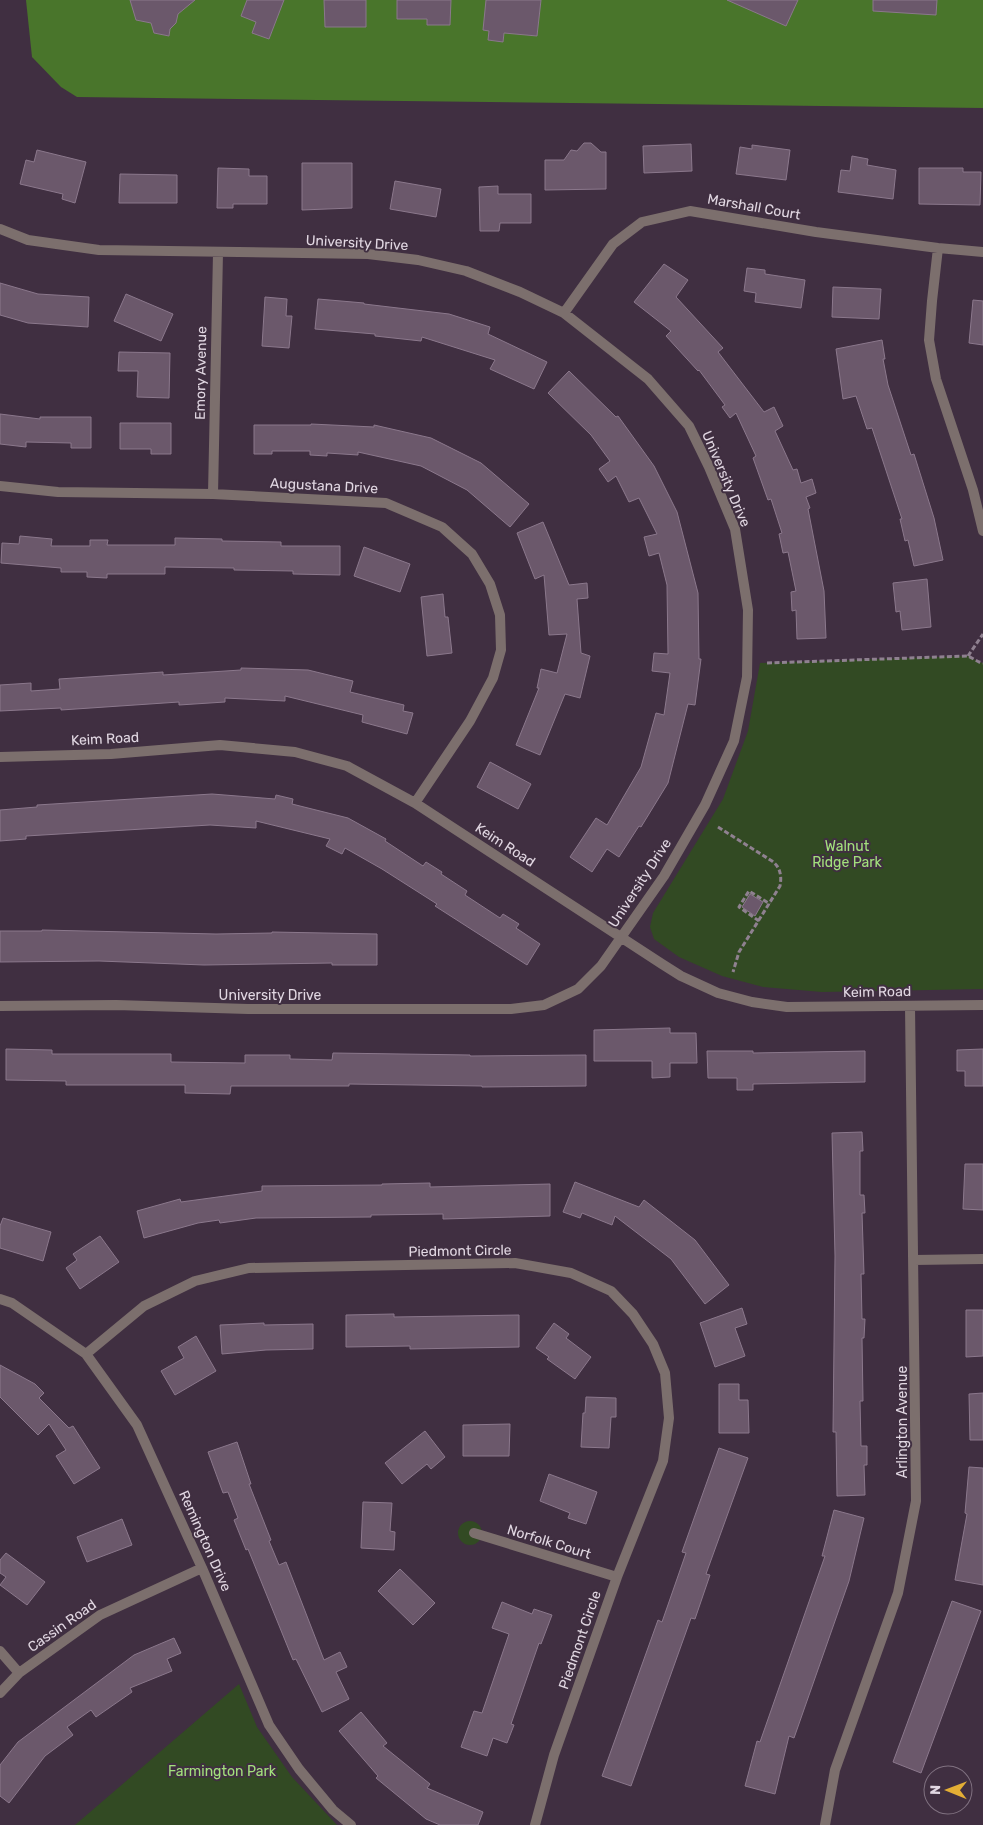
<svg xmlns="http://www.w3.org/2000/svg" width="983" height="1825" viewBox="0 0 983 1825" font-family="Rubik,sans-serif">
<style>
.green{fill:#324a23}
.forest{fill:#49752b}
.building{fill:#6b586b;stroke:#8b788c}
.lines{fill:none;stroke-linecap:round;stroke-linejoin:round}
.path{stroke:#8f8190;stroke-width:3;stroke-dasharray:5 2.5;stroke-linecap:butt}
.minor{stroke:#7c6f6d;stroke-width:10}
.labels{text-anchor:middle;dominant-baseline:central;stroke-width:4;stroke-linejoin:round;paint-order:stroke}
.street-label{font-size:14px;fill:#e1d7e2;stroke:#402f41}
.park-label{font-size:14px;fill:#a2e07c;stroke:#402f41}
</style>
<rect width="100%" height="100%" fill="#402f41"/>
<path class="green" d="M 968,656 L 979,662 L 983,663 L 983,989 L 822,992 L 763,987 L 722,976 L 679,957 L 654,939 L 650,927 L 653,913 L 723,799 L 748,731 L 760,663 Z
M458 1533a12 12 0 1 1 24 0a12 12 0 1 1-24 0Z
M 239,1684 L 257,1727 L 292,1777 L 337,1825 L 75,1825 Z"/>
<path class="forest" d="M 26,0 L 983,0 L 983,108 L 77,97 L 61,87 L 32,57 Z"/>
<path class="building" d="M 130,0 L 195,0 L 178,14 L 176,23 L 170,29 L 169,36 L 154,33 L 151,23 L 136,20 Z
M 247,0 L 284,0 L 269,39 L 252,33 L 256,22 L 241,16 Z
M 324,0 L 366,0 L 366,27 L 325,27 Z
M 397,0 L 451,0 L 450,25 L 427,25 L 427,19 L 397,19 Z
M 486,0 L 541,0 L 537,36 L 504,33 L 503,42 L 488,40 L 489,31 L 483,30 Z
M 727,0 L 798,0 L 786,26 Z
M 873,0 L 937,0 L 936,15 L 873,11 Z
M 584,143 L 591,143 L 601,152 L 606,152 L 606,189 L 545,190 L 545,160 L 564,160 L 571,150 L 577,151 Z
M 691,144 L 692,171 L 644,173 L 643,146 Z
M 752,145 L 790,150 L 786,180 L 736,174 L 740,147 L 752,149 Z
M 37,150 L 86,162 L 75,203 L 62,199 L 63,194 L 20,184 L 26,160 L 34,162 Z
M 852,156 L 868,159 L 867,165 L 896,170 L 893,199 L 838,192 L 841,170 L 850,171 Z
M 302,163 L 352,163 L 352,208 L 302,210 Z
M 218,168 L 249,169 L 249,176 L 267,176 L 267,204 L 233,204 L 233,208 L 217,208 Z
M 919,168 L 963,168 L 963,172 L 981,172 L 980,205 L 919,204 Z
M 120,174 L 177,175 L 177,203 L 119,203 Z
M 395,181 L 441,189 L 436,217 L 390,209 Z
M 498,186 L 498,194 L 531,194 L 531,223 L 500,223 L 499,231 L 480,231 L 479,187 Z
M 664,264 L 688,280 L 676,297 L 723,348 L 718,352 L 764,412 L 774,407 L 783,426 L 775,431 L 793,470 L 797,469 L 801,483 L 812,479 L 816,493 L 806,497 L 810,508 L 808,509 L 824,591 L 826,638 L 797,639 L 796,610 L 792,611 L 791,592 L 796,591 L 788,552 L 783,553 L 779,534 L 782,533 L 771,499 L 768,500 L 753,458 L 756,456 L 736,413 L 730,418 L 722,407 L 725,405 L 699,370 L 698,371 L 666,336 L 671,331 L 634,302 Z
M 747,268 L 765,270 L 765,274 L 805,280 L 801,308 L 755,302 L 756,293 L 744,291 Z
M 0,283 L 38,294 L 89,297 L 88,327 L 28,323 L 0,315 Z
M 833,287 L 881,289 L 879,319 L 832,317 Z
M 126,294 L 173,314 L 161,341 L 114,321 Z
M 265,297 L 287,299 L 286,316 L 292,316 L 289,348 L 262,346 Z
M 318,299 L 364,303 L 364,304 L 449,314 L 490,327 L 488,334 L 547,362 L 534,389 L 490,369 L 495,360 L 422,337 L 421,341 L 375,336 L 375,334 L 315,329 Z
M 973,300 L 983,301 L 983,345 L 969,343 Z
M 882,340 L 885,359 L 883,359 L 888,385 L 911,455 L 914,454 L 934,518 L 943,560 L 914,566 L 908,540 L 905,541 L 900,519 L 902,519 L 872,428 L 867,429 L 856,396 L 843,399 L 836,349 Z
M 119,352 L 170,353 L 169,398 L 137,397 L 138,371 L 118,371 Z
M 569,371 L 616,417 L 618,416 L 654,466 L 677,512 L 698,593 L 699,659 L 701,659 L 695,705 L 688,704 L 668,783 L 641,827 L 639,826 L 619,857 L 607,849 L 592,872 L 570,857 L 596,818 L 607,825 L 641,767 L 656,713 L 664,715 L 670,673 L 652,671 L 654,653 L 668,654 L 667,585 L 659,553 L 649,556 L 644,537 L 657,534 L 639,498 L 629,502 L 616,476 L 608,482 L 599,469 L 610,461 L 591,435 L 548,393 Z
M 0,414 L 40,419 L 40,417 L 91,417 L 91,448 L 71,448 L 71,443 L 26,442 L 26,447 L 0,444 Z
M 120,423 L 171,423 L 171,454 L 151,454 L 151,449 L 120,449 Z
M 311,424 L 374,427 L 374,425 L 431,438 L 481,463 L 529,504 L 510,527 L 467,490 L 421,466 L 358,452 L 358,455 L 327,453 L 327,456 L 310,455 L 310,451 L 272,451 L 272,454 L 254,454 L 254,425 L 311,425 Z
M 543,522 L 569,585 L 587,583 L 588,598 L 577,599 L 581,653 L 590,656 L 580,698 L 565,694 L 540,755 L 516,745 L 539,688 L 537,688 L 541,669 L 557,673 L 567,634 L 549,635 L 544,575 L 535,579 L 517,533 Z
M 20,536 L 52,539 L 51,546 L 90,546 L 90,540 L 108,540 L 107,545 L 175,545 L 175,538 L 222,539 L 222,541 L 281,542 L 281,546 L 340,546 L 340,575 L 293,574 L 293,571 L 234,570 L 234,568 L 165,567 L 165,574 L 107,574 L 107,578 L 87,577 L 87,572 L 61,572 L 61,568 L 1,563 L 2,543 L 19,544 Z
M 364,547 L 410,564 L 400,592 L 354,576 Z
M 927,579 L 931,627 L 902,630 L 900,611 L 896,612 L 893,583 Z
M 443,594 L 445,617 L 448,617 L 452,653 L 427,656 L 421,597 Z
M 241,668 L 308,670 L 353,681 L 350,692 L 404,705 L 403,711 L 413,713 L 407,734 L 362,722 L 363,715 L 285,696 L 285,701 L 225,698 L 225,702 L 179,705 L 179,702 L 61,710 L 61,708 L 0,711 L 0,685 L 31,683 L 31,691 L 60,689 L 59,679 L 163,672 L 163,675 L 241,670 Z
M 490,762 L 531,784 L 518,809 L 477,787 Z
M 212,794 L 275,799 L 276,795 L 293,799 L 292,804 L 348,818 L 386,839 L 385,841 L 423,866 L 426,862 L 442,872 L 441,874 L 467,891 L 465,895 L 500,918 L 503,914 L 519,924 L 516,928 L 540,944 L 527,965 L 435,906 L 437,904 L 382,869 L 345,848 L 342,854 L 326,846 L 330,839 L 256,821 L 256,828 L 210,825 L 26,836 L 26,839 L 0,841 L 0,810 L 37,807 L 37,805 Z
M 750,894 L 763,902 L 755,916 L 742,907 Z
M 42,930 L 216,934 L 272,933 L 272,932 L 377,934 L 377,965 L 332,965 L 332,963 L 204,965 L 99,961 L 0,962 L 0,931 L 42,931 Z
M 670,1028 L 670,1033 L 696,1033 L 697,1063 L 670,1063 L 670,1077 L 652,1078 L 652,1061 L 594,1061 L 594,1030 Z
M 6,1049 L 52,1050 L 52,1054 L 171,1054 L 171,1062 L 245,1063 L 245,1055 L 290,1055 L 290,1059 L 332,1060 L 333,1053 L 470,1055 L 470,1056 L 586,1055 L 586,1086 L 482,1087 L 482,1086 L 349,1084 L 349,1086 L 231,1086 L 230,1094 L 185,1093 L 185,1085 L 66,1085 L 66,1081 L 6,1080 Z
M 983,1049 L 983,1086 L 965,1086 L 965,1071 L 957,1071 L 957,1050 Z
M 707,1051 L 753,1051 L 753,1053 L 865,1051 L 865,1082 L 753,1084 L 753,1090 L 737,1090 L 737,1078 L 708,1078 Z
M 862,1132 L 863,1151 L 860,1151 L 860,1195 L 864,1195 L 865,1213 L 862,1213 L 864,1274 L 861,1274 L 862,1319 L 865,1319 L 864,1338 L 862,1338 L 863,1401 L 860,1401 L 861,1446 L 867,1446 L 867,1465 L 864,1465 L 865,1495 L 837,1496 L 836,1432 L 833,1432 L 835,1256 L 832,1133 Z
M 965,1164 L 983,1164 L 983,1210 L 963,1209 Z
M 575,1182 L 639,1207 L 644,1200 L 695,1240 L 729,1285 L 705,1304 L 671,1259 L 615,1216 L 612,1225 L 582,1213 L 580,1218 L 563,1212 Z
M 430,1183 L 430,1187 L 550,1184 L 550,1216 L 443,1219 L 443,1214 L 371,1215 L 371,1217 L 256,1218 L 220,1223 L 219,1220 L 198,1223 L 144,1238 L 137,1211 L 180,1199 L 181,1202 L 262,1191 L 262,1186 L 382,1185 L 382,1184 Z
M 3,1218 L 51,1232 L 43,1261 L 0,1248 L 0,1226 Z
M 100,1236 L 119,1262 L 80,1289 L 66,1268 L 77,1260 L 73,1254 Z
M 742,1308 L 747,1324 L 735,1328 L 745,1356 L 715,1367 L 700,1323 Z
M 966,1310 L 983,1310 L 983,1356 L 966,1357 Z
M 394,1314 L 394,1317 L 519,1315 L 519,1347 L 410,1349 L 410,1346 L 346,1347 L 346,1315 Z
M 264,1323 L 264,1325 L 313,1324 L 313,1349 L 266,1350 L 222,1354 L 220,1325 Z
M 554,1323 L 569,1334 L 566,1338 L 591,1357 L 575,1379 L 547,1359 L 549,1357 L 536,1348 Z
M 196,1336 L 216,1371 L 175,1395 L 161,1371 L 184,1358 L 178,1347 Z
M 0,1365 L 35,1384 L 44,1393 L 39,1398 L 69,1428 L 73,1426 L 100,1468 L 74,1484 L 56,1456 L 66,1450 L 49,1424 L 38,1435 L 0,1397 Z
M 719,1384 L 739,1384 L 739,1400 L 748,1400 L 749,1433 L 719,1433 Z
M 983,1393 L 983,1440 L 970,1440 L 969,1394 Z
M 586,1397 L 616,1398 L 616,1417 L 611,1417 L 609,1448 L 581,1447 L 583,1413 L 585,1413 Z
M 510,1424 L 509,1456 L 463,1456 L 463,1425 Z
M 425,1431 L 445,1457 L 431,1469 L 427,1464 L 402,1484 L 385,1463 Z
M 237,1442 L 251,1484 L 249,1484 L 271,1540 L 269,1541 L 279,1565 L 286,1562 L 324,1660 L 340,1652 L 347,1667 L 336,1672 L 349,1699 L 322,1712 L 296,1659 L 293,1660 L 248,1549 L 246,1550 L 234,1520 L 238,1518 L 228,1492 L 223,1493 L 208,1452 Z
M 719,1448 L 748,1458 L 706,1574 L 710,1575 L 695,1619 L 691,1618 L 631,1786 L 602,1776 L 658,1620 L 662,1622 L 686,1553 L 682,1552 Z
M 969,1467 L 983,1468 L 983,1585 L 955,1580 L 967,1514 L 965,1513 Z
M 549,1474 L 597,1492 L 586,1524 L 568,1518 L 570,1513 L 540,1501 Z
M 363,1502 L 392,1503 L 390,1531 L 395,1532 L 394,1550 L 361,1548 Z
M 834,1510 L 864,1518 L 849,1581 L 794,1738 L 789,1736 L 775,1794 L 745,1786 L 757,1741 L 760,1742 L 825,1556 L 822,1556 Z
M 122,1519 L 132,1545 L 87,1562 L 77,1537 Z
M 6,1553 L 45,1582 L 27,1605 L 0,1585 L 6,1577 L 0,1573 L 0,1560 Z
M 400,1569 L 435,1603 L 413,1625 L 378,1591 Z
M 952,1601 L 981,1611 L 921,1773 L 893,1762 Z
M 502,1602 L 532,1614 L 534,1609 L 552,1615 L 541,1644 L 539,1643 L 511,1724 L 514,1725 L 507,1743 L 493,1738 L 487,1756 L 461,1747 L 474,1711 L 482,1713 L 509,1634 L 492,1628 Z
M 174,1638 L 181,1653 L 167,1659 L 172,1671 L 130,1688 L 132,1692 L 96,1717 L 91,1710 L 67,1727 L 73,1735 L 45,1756 L 9,1803 L 0,1796 L 0,1765 L 18,1742 L 134,1655 Z
M 361,1712 L 387,1743 L 383,1746 L 430,1784 L 427,1788 L 483,1812 L 478,1825 L 440,1825 L 426,1819 L 376,1778 L 378,1776 L 339,1731 Z"/>
<g class="lines">
<path class="path" d="M 968,656 L 983,634
M 767,663 L 968,656 L 979,662 L 983,663
M 718,827 L 772,861 C 780,867 782,875 780,886 L 739,952 L 733,972
M 759,921 L 739,907 L 749,891 L 770,904"/>
<path class="minor" d="M 0,229 L 28,240 L 99,250 L 368,254 L 418,260 L 466,271 L 520,292 L 564,313 L 648,379 L 689,426 L 709,467 L 735,529 L 748,610 L 747,677 L 734,741 L 705,805 L 664,876 L 601,966 L 578,989 L 544,1005 L 511,1009 L 248,1009 L 116,1005 L 0,1006
M 938,248 L 932,301 L 929,340 L 936,379 L 973,490 L 983,531
M 564,313 L 613,244 L 642,222 L 690,211 L 816,232 L 938,248 L 983,252
M 0,486 L 58,492 L 213,494 L 386,503 L 442,527 L 472,554 L 490,584 L 500,615 L 501,650 L 493,678 L 470,721 L 415,803
M 213,494 L 218,253
M 0,757 L 111,754 L 220,745 L 295,752 L 347,766 L 415,803 L 662,964 L 681,976 L 718,993 L 752,1002 L 787,1007 L 983,1005
M 914,1260 L 983,1259
M 0,1299 L 12,1303 L 86,1354 L 137,1425 L 202,1568 L 269,1725 L 299,1769 L 333,1810 L 351,1825
M 86,1354 L 144,1306 L 195,1281 L 249,1268 L 515,1263 L 571,1273 L 611,1291 L 633,1314 L 653,1344 L 665,1373 L 669,1418 L 663,1461 L 617,1577 L 554,1755 L 535,1825
M 474,1533 L 617,1577
M 0,1651 L 19,1673
M 0,1693 L 19,1673 L 100,1615 L 202,1568
M 825,1825 L 835,1770 L 898,1593 L 916,1501 L 910,1006"/>
</g>
<g class="labels">
<g class="street-label">
<text transform="translate(754 207) rotate(10)">Marshall Court</text>
<text transform="translate(357 243) rotate(3)">University Drive</text>
<text transform="translate(201 373) rotate(-89)">Emory Avenue</text>
<text transform="translate(726 479) rotate(67)">University Drive</text>
<text transform="translate(324 486) rotate(3)">Augustana Drive</text>
<text transform="translate(105 739) rotate(-3)">Keim Road</text>
<text transform="translate(505 845) rotate(33)">Keim Road</text>
<text transform="translate(640 883) rotate(-57)">University Drive</text>
<text transform="translate(877 992) rotate(-1)">Keim Road</text>
<text x="270" y="995">University Drive</text>
<text transform="translate(460 1251) rotate(-1)">Piedmont Circle</text>
<text transform="translate(902 1422) rotate(-90)">Arlington Avenue</text>
<text transform="translate(205 1541) rotate(66)">Remington Drive</text>
<text transform="translate(549 1542) rotate(17)">Norfolk Court</text>
<text transform="translate(62 1626) rotate(-35)">Cassin Road</text>
<text transform="translate(580 1640) rotate(-71)">Piedmont Circle</text>
</g>
<g class="park-label">
<text x="847" y="846">Walnut<tspan x="847" dy="16">Ridge Park</tspan></text>
<text x="222" y="1771">Farmington Park</text>
</g>
</g>
<g transform="translate(948 1790) rotate(271)"><circle r="24" fill="#402f41" stroke="#807281"/>
<path d="M0-4L9 19L0 12L-9 19Z" fill="#e3ae35"/>
<text y="-8" font-size="14" font-weight="bold" text-anchor="middle" fill="#e1d7e2">N</text>
</g>
</svg>
